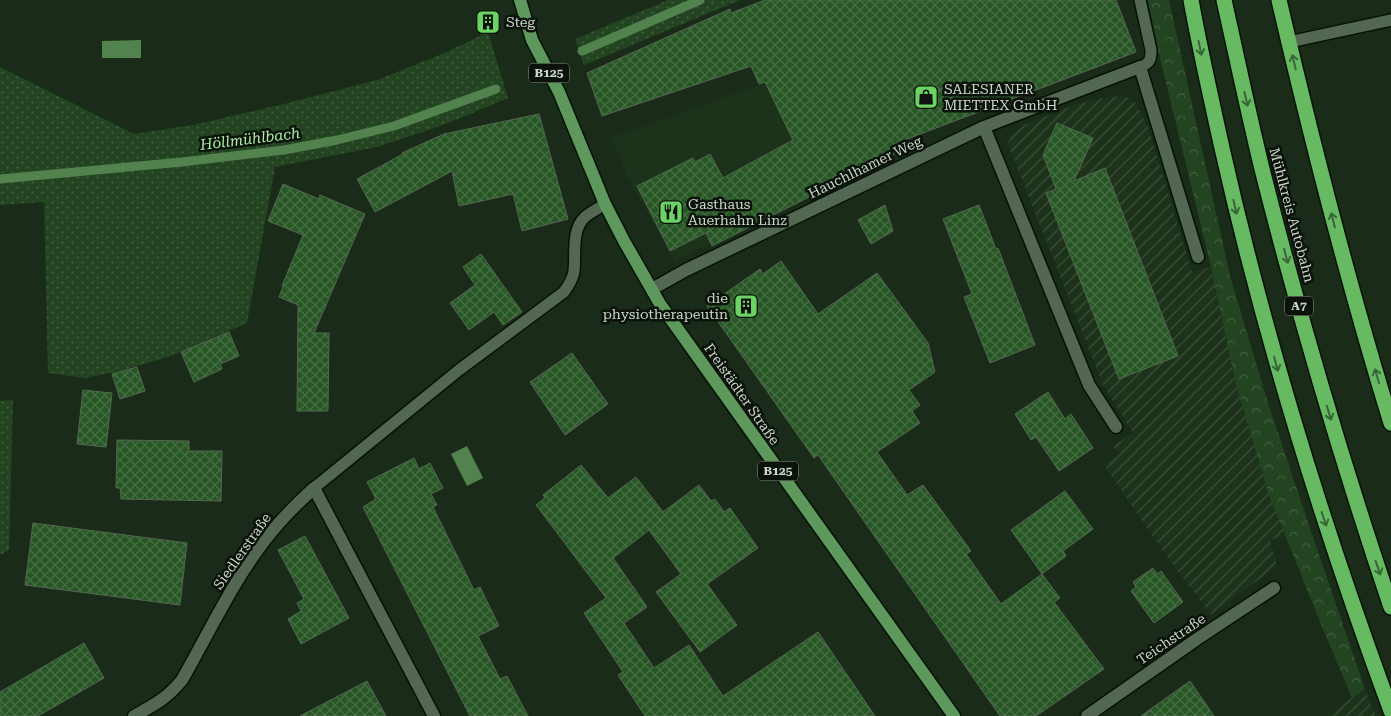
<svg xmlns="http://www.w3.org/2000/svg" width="1391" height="716" viewBox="0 0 1391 716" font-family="'Roboto Serif',serif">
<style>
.built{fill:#1c321a}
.industrial{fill:url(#industrial-furrows)}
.grass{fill:url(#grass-dots)}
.forest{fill:url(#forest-crowns)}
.water{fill:#52824e}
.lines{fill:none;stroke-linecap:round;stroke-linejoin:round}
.stream{stroke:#52824e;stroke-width:9}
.building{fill:url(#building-cross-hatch);stroke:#546752}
.service-casing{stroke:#041404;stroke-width:14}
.minor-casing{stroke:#041404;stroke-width:15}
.primary-casing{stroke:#041404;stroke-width:15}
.motorway-casing{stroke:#041404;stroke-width:18}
.service{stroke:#546752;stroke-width:11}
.minor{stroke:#546752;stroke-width:12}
.primary{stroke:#5f985c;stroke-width:12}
.motorway{stroke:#67b962;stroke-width:15}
.oneway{stroke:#386636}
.labels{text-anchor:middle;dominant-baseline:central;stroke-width:5;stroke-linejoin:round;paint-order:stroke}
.shield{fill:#0a1209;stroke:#909a8f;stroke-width:1}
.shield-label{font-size:12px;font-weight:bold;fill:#cad5c9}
.poi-label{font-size:14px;fill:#cad5c9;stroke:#0a1209;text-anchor:start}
.street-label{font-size:14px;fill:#cad5c9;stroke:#0a1209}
.water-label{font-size:15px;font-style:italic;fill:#a9eea3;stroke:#0a1209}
</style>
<defs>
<pattern id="industrial-furrows" width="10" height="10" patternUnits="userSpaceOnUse" patternTransform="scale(1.25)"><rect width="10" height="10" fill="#1c321a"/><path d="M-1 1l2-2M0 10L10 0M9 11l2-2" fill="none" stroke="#3c4f3a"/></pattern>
<pattern id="grass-dots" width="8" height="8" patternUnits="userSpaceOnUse" patternTransform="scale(1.25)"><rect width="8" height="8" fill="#234420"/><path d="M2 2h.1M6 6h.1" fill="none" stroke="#425e3f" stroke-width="1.8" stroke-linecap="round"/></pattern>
<pattern id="forest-crowns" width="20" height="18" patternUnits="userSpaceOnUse" patternTransform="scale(1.25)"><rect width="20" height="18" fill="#234420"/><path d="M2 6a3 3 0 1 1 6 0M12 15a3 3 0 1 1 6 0" fill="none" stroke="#425e3f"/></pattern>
<pattern id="building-cross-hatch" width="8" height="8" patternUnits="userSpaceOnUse" patternTransform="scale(1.25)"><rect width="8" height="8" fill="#285726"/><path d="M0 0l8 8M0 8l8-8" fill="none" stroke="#466e44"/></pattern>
</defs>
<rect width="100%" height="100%" fill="#1a2b19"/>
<path class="built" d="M 817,64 L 867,165 L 675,261 L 628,178 L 611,138 Z"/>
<path class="industrial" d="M 1124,96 L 1131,99 L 1137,105 L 1148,127 L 1192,272 L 1211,267 L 1235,380 L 1268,493 L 1286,536 L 1270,540 L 1277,566 L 1211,615 L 1162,550 L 1104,465 L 1118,454 L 1113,446 L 1133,433 L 1103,385 L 1008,144 L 1011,134 L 1028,123 L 1077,104 L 1107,97 Z
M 1365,689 L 1376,716 L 1326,716 Z"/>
<path class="grass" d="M 668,0 L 740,0 L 584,65 L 575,39 Z
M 488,32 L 508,98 L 446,124 L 377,147 L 275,167 L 247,323 L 171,356 L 120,371 L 85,378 L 48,373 L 44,202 L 0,205 L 0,67 L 134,134 L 193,125 L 284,104 L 377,80 L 447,52 Z
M 13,400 L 9,550 L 0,555 L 0,401 Z"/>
<path class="forest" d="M 1148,0 L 1169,0 L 1230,276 L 1268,403 L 1313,537 L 1365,689 L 1352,698 L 1319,619 L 1268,493 L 1235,380 L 1211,267 L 1160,58 Z"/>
<path class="water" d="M 141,40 L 141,58 L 102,58 L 102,41 Z
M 467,446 L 483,478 L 467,486 L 451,454 Z"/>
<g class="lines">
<path class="stream" d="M 582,51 L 700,0
M 0,179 L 182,162 L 284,150 L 337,140 L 394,126 L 496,89"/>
</g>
<path class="building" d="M 765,0 L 1116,0 L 1136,52 L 902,141 L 906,148 L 712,246 L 706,233 L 670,251 L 637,186 L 693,158 L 695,162 L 710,154 L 723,178 L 793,140 L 765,82 L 759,84 L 751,66 L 602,116 L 587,73 L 730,9 L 731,13 Z
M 539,114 L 568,219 L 522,231 L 513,194 L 459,206 L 452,171 L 375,212 L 357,179 L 403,154 L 402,153 L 444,134 Z
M 1057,123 L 1093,138 L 1074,181 L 1105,168 L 1178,356 L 1119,379 L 1046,193 L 1056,189 L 1043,155 Z
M 283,184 L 319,199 L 320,195 L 365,214 L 314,333 L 329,333 L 328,411 L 297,411 L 298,305 L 279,297 L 283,287 L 282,286 L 303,235 L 268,221 Z
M 885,205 L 893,231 L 871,244 L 858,220 Z
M 979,205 L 996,249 L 998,248 L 1035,345 L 990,363 L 964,297 L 972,294 L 943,219 Z
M 481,254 L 522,312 L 503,325 L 494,312 L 469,330 L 450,303 L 475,285 L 463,267 Z
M 781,261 L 818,314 L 877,273 L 928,343 L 935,372 L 909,390 L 920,405 L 912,411 L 920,423 L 877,452 L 907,495 L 923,485 L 971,551 L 966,554 L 1001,604 L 1042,574 L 1060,598 L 1054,602 L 1104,669 L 1036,716 L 1000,716 L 818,455 L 814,458 L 707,306 L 760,269 L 763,274 Z
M 229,332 L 239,356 L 220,364 L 222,369 L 194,382 L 181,352 Z
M 572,353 L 608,404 L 565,435 L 530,382 Z
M 137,367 L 145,391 L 120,399 L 112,374 Z
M 83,390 L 112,393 L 106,447 L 77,444 Z
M 1048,392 L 1065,419 L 1071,414 L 1093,448 L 1059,471 L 1036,437 L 1031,440 L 1015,414 Z
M 117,440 L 189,441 L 189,451 L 222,451 L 221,501 L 121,499 L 120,488 L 116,488 Z
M 414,458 L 419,469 L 430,463 L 443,488 L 431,494 L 437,505 L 433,507 L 474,590 L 480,587 L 499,626 L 478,636 L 500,679 L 507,676 L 528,716 L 470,716 L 363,507 L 376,499 L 367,482 Z
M 581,465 L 608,498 L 636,477 L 663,512 L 699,485 L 711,501 L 715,499 L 724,512 L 730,508 L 758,548 L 707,584 L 737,625 L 700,652 L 656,592 L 681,574 L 649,530 L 613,558 L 647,607 L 624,623 L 654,668 L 689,645 L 723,696 L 818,632 L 875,716 L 645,716 L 618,675 L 623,672 L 584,613 L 606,598 L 536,505 L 545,498 L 543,495 Z
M 1065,491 L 1093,529 L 1063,551 L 1066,556 L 1042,574 L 1011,530 Z
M 33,523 L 187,543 L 180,605 L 25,585 Z
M 305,536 L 349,618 L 301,644 L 288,619 L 301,611 L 297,603 L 304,599 L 278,550 Z
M 1153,568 L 1157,574 L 1161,571 L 1183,602 L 1154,623 L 1131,591 L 1136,587 L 1133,582 Z
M 84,643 L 104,678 L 38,716 L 0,716 L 0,692 Z
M 367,681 L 386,716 L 300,716 Z
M 1190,681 L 1214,716 L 1141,716 Z"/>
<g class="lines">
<g class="service-casing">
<path id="service" d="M 1140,0 L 1151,50 C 1151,60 1150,63 1140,67
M 1289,42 L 1391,20
M 314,488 L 459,370 L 564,292 C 569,285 573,279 574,271 C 576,254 571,230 585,217 C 591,212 599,208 605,204"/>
</g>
<g class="minor-casing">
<path id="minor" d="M 984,127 L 1140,67 L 1198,257
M 652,289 L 686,270 L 984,127 L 1089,385 L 1116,427
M 134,716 C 156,704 166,699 182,680 C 211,629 236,574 274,529 C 286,514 300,501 314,488 L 434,716
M 1087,716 L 1197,639 L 1274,588"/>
</g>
<g class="primary-casing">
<path id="primary" d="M 520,0 L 532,40 L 559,92 L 605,204 L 624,241 L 660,304 L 954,716"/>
</g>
<g class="motorway-casing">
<path id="motorway" d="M 1191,0 C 1200,50 1211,98 1222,148 C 1265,339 1323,527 1391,711
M 1224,0 C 1237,58 1249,116 1263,173 C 1300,319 1343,465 1391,607
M 1279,0 C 1312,142 1348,283 1391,423"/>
</g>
<use href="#service" class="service"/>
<use href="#minor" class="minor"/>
<use href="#primary" class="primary"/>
<use href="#motorway" class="motorway"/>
</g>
<defs><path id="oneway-shaft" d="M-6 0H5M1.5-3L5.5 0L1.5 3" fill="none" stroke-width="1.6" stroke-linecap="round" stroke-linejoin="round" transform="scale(1.25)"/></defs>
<g class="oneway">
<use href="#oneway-shaft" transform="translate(1200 48) rotate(78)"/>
<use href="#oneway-shaft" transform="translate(1294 62) rotate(-103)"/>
<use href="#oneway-shaft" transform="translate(1246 99) rotate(77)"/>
<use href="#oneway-shaft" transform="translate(1235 207) rotate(77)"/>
<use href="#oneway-shaft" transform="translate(1333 220) rotate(-104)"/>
<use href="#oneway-shaft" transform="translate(1286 256) rotate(75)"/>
<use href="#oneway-shaft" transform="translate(1276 364) rotate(75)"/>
<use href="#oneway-shaft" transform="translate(1377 376) rotate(-106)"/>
<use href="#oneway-shaft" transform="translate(1329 413) rotate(73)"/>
<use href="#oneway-shaft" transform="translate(1324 519) rotate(71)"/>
<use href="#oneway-shaft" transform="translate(1378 568) rotate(71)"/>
</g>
<defs>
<g id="building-square" transform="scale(1.25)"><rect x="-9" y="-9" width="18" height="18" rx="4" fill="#6ad364" stroke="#0a1209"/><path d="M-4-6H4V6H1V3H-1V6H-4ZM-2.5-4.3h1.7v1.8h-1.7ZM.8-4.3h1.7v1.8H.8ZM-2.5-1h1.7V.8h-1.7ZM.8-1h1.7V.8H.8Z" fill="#111"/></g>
<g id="shop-square" transform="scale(1.25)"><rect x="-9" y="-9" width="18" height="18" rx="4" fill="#6ad364" stroke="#0a1209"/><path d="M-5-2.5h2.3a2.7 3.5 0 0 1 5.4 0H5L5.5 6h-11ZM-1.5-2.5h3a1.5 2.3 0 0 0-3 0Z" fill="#111"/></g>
<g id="restaurant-square" transform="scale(1.25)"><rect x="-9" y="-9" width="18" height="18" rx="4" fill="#6ad364" stroke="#0a1209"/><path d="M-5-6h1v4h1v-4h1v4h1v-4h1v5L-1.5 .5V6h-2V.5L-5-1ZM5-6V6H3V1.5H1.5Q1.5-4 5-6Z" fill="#111"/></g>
</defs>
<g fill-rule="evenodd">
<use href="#building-square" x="488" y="22"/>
<use href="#shop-square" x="926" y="97"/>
<use href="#restaurant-square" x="671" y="212"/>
<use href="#building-square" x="746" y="306"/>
</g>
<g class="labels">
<g class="shield">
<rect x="529" y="63.5" width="40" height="19" rx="4"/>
<rect x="1285" y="296.5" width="28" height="19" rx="4"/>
<rect x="758" y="461.5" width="40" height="19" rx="4"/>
</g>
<g class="shield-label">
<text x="549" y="73">B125</text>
<text x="1299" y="306">A7</text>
<text x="778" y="471">B125</text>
</g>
<g class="poi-label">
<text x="506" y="22">Steg</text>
<text x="944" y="89">SALESIANER<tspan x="944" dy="16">MIETTEX GmbH</tspan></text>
<text x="688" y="204">Gasthaus<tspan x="688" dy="16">Auerhahn Linz</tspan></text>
<text x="728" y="298" text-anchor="end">die<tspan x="728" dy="16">physiotherapeutin</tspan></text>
</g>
<g class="street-label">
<text transform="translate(865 167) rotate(-26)">Hauchlhamer Weg</text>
<text transform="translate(1292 215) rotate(75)">Mühlkreis Autobahn</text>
<text transform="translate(742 394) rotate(55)">Freistädter Straße</text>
<text transform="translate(242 551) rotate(-55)">Siedlerstraße</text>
<text transform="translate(1171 639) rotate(-34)">Teichstraße</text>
</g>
<g class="water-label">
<text transform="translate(250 139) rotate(-7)">Höllmühlbach</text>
</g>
</g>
</svg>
